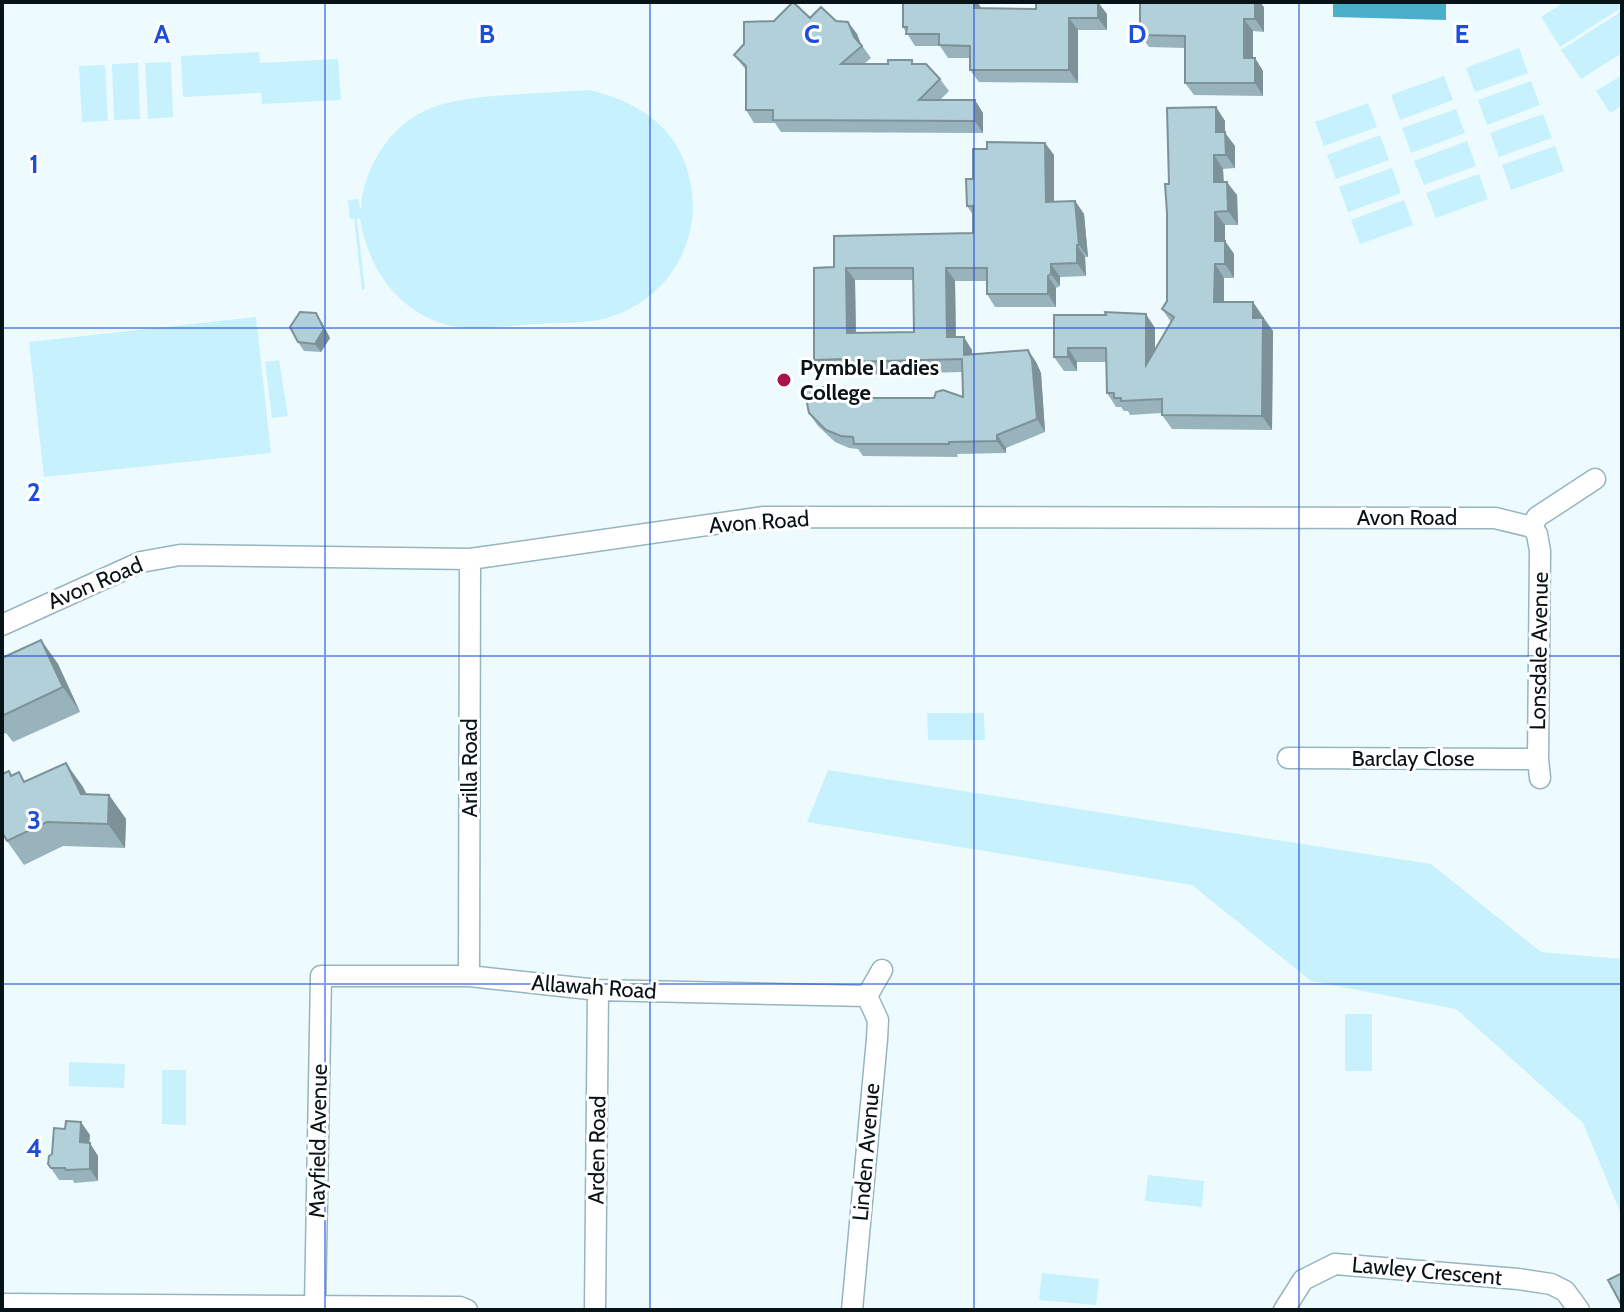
<svg xmlns="http://www.w3.org/2000/svg" width="1624" height="1312" viewBox="0 0 1624 1312" font-family="Cabin,sans-serif">
<style>
.green{fill:#c6f1fd}
.water{fill:#4aafc9}
.lines{fill:none;stroke-linecap:round;stroke-linejoin:round}
.minor-casing{stroke:#96b5be;stroke-width:23}
.minor{stroke:#fff;stroke-width:20}
.wall{fill:#98b3bb;fill-rule:evenodd}
.shaded-wall{fill:#7c9298}
.building{fill:#b1d0d9;stroke:#7c9298;stroke-width:2;fill-rule:evenodd}
.grid{fill:none;stroke:#1d4ed8;stroke-width:2;stroke-opacity:0.55}
.poi-dot{fill:#a8144a;stroke:#fff;stroke-width:3}
.labels{text-anchor:middle;dominant-baseline:central;stroke-width:6;stroke-linejoin:round;paint-order:stroke}
.poi-label{font-size:22px;font-weight:bold;fill:#081317;stroke:#fff;text-anchor:start}
.street-label{font-size:22px;fill:#081317;stroke:#fff}
.grid-label{font-size:26px;text-anchor:middle;font-weight:bold;fill:#1d4ed8;stroke:#fff;stroke-width:6;stroke-linejoin:round;paint-order:stroke}
</style>
<rect width="100%" height="100%" fill="#eefbfe"/>
<path class="green" d="M 1565,2 L 1617,2 L 1621,8 L 1560,47 L 1541,17 Z
M 1622,11 L 1622,53 L 1581,79 L 1561,50 Z
M 1519,48 L 1528,73 L 1475,92 L 1466,68 Z
M 259,52 L 260,63 L 338,59 L 341,100 L 262,104 L 261,93 L 183,97 L 181,56 Z
M 171,62 L 173,117 L 148,119 L 145,63 Z
M 138,63 L 140,119 L 114,120 L 112,64 Z
M 105,65 L 108,121 L 82,122 L 79,66 Z
M 1622,75 L 1622,105 L 1610,113 L 1596,91 Z
M 1444,76 L 1453,100 L 1400,120 L 1391,95 Z
M 1531,81 L 1540,105 L 1487,125 L 1478,100 Z
M 589,90 C 633,100 673,123 687,169 C 708,235 670,302 603,319 C 582,324 558,322 536,324 C 514,325 492,329 470,328 C 408,326 368,274 360,218 L 357,219 L 365,289 L 362,290 L 354,219 L 350,219 L 348,200 L 358,199 L 361,211 C 361,191 368,171 379,153 C 410,103 454,99 508,95 C 535,93 562,92 589,90 Z
M 1368,103 L 1377,127 L 1324,146 L 1315,122 Z
M 1456,109 L 1465,133 L 1411,153 L 1402,128 Z
M 1543,114 L 1552,138 L 1499,157 L 1490,133 Z
M 1380,135 L 1389,160 L 1336,179 L 1327,155 Z
M 1467,141 L 1476,166 L 1424,185 L 1414,161 Z
M 1555,146 L 1564,171 L 1511,190 L 1502,165 Z
M 1392,168 L 1401,193 L 1348,212 L 1339,187 Z
M 1479,174 L 1488,199 L 1436,218 L 1426,193 Z
M 1404,200 L 1413,225 L 1360,244 L 1351,220 Z
M 256,317 L 271,453 L 44,477 L 29,342 Z
M 279,360 L 288,416 L 272,418 L 265,362 Z
M 927,713 L 984,713 L 985,740 L 928,740 Z
M 828,770 L 1431,864 L 1541,952 L 1622,959 L 1622,1216 L 1583,1123 L 1456,1009 L 1311,981 L 1192,885 L 807,822 Z
M 1345,1014 L 1372,1014 L 1372,1071 L 1345,1071 Z
M 69,1062 L 125,1064 L 124,1088 L 69,1086 Z
M 162,1070 L 186,1070 L 186,1125 L 162,1124 Z
M 1148,1175 L 1204,1181 L 1202,1207 L 1145,1201 Z
M 1042,1273 L 1099,1279 L 1096,1305 L 1039,1300 Z"/>
<path class="water" d="M 1333,2 L 1446,2 L 1446,20 L 1333,17 Z"/>
<g class="lines">
<g class="minor-casing">
<path id="minor" d="M 1532,527 L 1537,534 L 1540,551 L 1538,759 L 1540,778
M 1532,527 L 1537,517 L 1595,479
M 2,625 L 141,562 L 180,555 L 470,559 L 764,517 L 1495,518 L 1532,527
M 1288,758 L 1538,759
M 469,976 L 470,559
M 867,996 L 882,970
M 2,1304 L 460,1307 L 467,1310
M 315,1306 L 321,976 L 469,976 L 598,990 L 867,996
M 595,1310 L 598,990
M 852,1310 L 877,1039 L 878,1020 L 867,996
M 1284,1310 L 1303,1280 L 1335,1264 L 1518,1279 L 1551,1284 L 1565,1291 L 1579,1310"/>
</g>
<use href="#minor" class="minor"/>
</g>
<path class="wall" d="M 1264,7 L 1264,32 L 1253,31 L 1253,58 L 1255,58 L 1263,71 L 1263,96 L 1194,95 L 1185,83 L 1185,48 L 1149,47 L 1140,35 Z
M 982,8 L 1036,9 L 1107,14 L 1107,30 L 1078,30 L 1078,83 L 979,82 L 970,70 L 970,58 L 948,58 L 940,46 L 915,46 L 903,27 Z
M 774,21 L 848,22 L 857,34 L 861,44 L 871,58 L 864,64 L 915,64 L 940,79 L 949,91 L 940,100 L 983,113 L 983,133 L 781,132 L 775,123 L 754,123 L 746,110 L 746,70 L 734,55 Z
M 1216,107 L 1225,121 L 1225,133 L 1235,146 L 1235,168 L 1223,169 L 1224,182 L 1237,195 L 1238,225 L 1225,225 L 1225,241 L 1234,254 L 1234,278 L 1224,278 L 1224,302 L 1253,302 L 1273,331 L 1272,430 L 1172,429 L 1162,415 L 1162,413 L 1130,415 L 1128,411 L 1124,411 L 1121,407 L 1116,407 L 1107,393 L 1106,362 L 1077,362 L 1077,371 L 1064,371 L 1054,357 L 1054,315 L 1155,328 L 1155,349 L 1171,322 L 1162,309 L 1167,301 L 1169,184 Z
M 1045,143 L 1054,155 L 1054,202 L 1075,201 L 1084,214 L 1088,257 L 1085,257 L 1086,276 L 1060,277 L 1060,286 L 1056,288 L 1056,307 L 995,307 L 987,294 L 987,281 L 955,281 L 956,337 L 972,350 L 972,355 L 1028,350 L 1036,362 L 1041,373 L 1045,432 L 1006,448 L 1006,453 L 957,454 L 958,457 L 863,456 L 858,449 L 849,448 L 835,442 L 818,426 L 809,413 L 849,394 L 863,398 L 963,397 L 962,372 L 855,375 L 852,372 L 823,372 L 814,360 L 834,267 L 973,233 L 973,215 L 967,206 L 973,179 L 987,149 ZM 855,280 L 913,280 L 914,332 L 856,332 Z
M 322,322 L 330,338 L 321,352 L 304,351 L 298,342 Z
M 41,640 L 58,664 L 80,712 L 13,742 L 6,733 L 2,735 L 2,658 Z
M 9,771 L 12,775 L 26,782 L 83,787 L 87,795 L 109,795 L 126,819 L 125,848 L 63,846 L 24,865 L 7,841 Z
M 90,1135 L 89,1143 L 98,1156 L 98,1181 L 74,1183 L 73,1180 L 59,1180 L 48,1164 Z"/>
<path class="shaded-wall" d="M 974,2 L 977,2 L 983,10 L 974,8 Z
M 1098,2 L 1107,14 L 1107,30 L 1098,18 Z
M 1255,2 L 1260,2 L 1264,7 L 1264,32 L 1255,19 Z
M 1069,18 L 1078,30 L 1078,83 L 1069,70 Z
M 1244,19 L 1253,31 L 1253,71 L 1244,58 Z
M 848,22 L 857,34 L 863,50 L 854,37 Z
M 1255,58 L 1263,71 L 1263,96 L 1255,83 Z
M 975,100 L 983,113 L 983,133 L 975,121 Z
M 1216,107 L 1225,121 L 1225,133 L 1235,146 L 1235,168 L 1226,155 L 1216,132 Z
M 1045,143 L 1054,155 L 1054,215 L 1046,202 Z
M 1214,155 L 1223,169 L 1224,196 L 1214,182 Z
M 1227,182 L 1237,195 L 1238,225 L 1228,211 Z
M 1075,201 L 1084,214 L 1088,257 L 1079,245 Z
M 1215,212 L 1225,225 L 1225,241 L 1234,254 L 1234,278 L 1225,264 L 1215,241 Z
M 1077,245 L 1085,257 L 1086,276 L 1077,263 Z
M 1051,264 L 1060,277 L 1060,286 L 1051,274 Z
M 1215,264 L 1224,278 L 1224,315 L 1214,302 Z
M 846,268 L 855,280 L 856,345 L 847,333 Z
M 946,268 L 955,281 L 956,350 L 947,337 Z
M 1048,276 L 1056,288 L 1056,307 L 1048,294 Z
M 1253,302 L 1262,316 L 1262,331 L 1253,318 Z
M 316,313 L 330,338 L 321,352 L 315,344 Z
M 1146,314 L 1155,328 L 1155,378 L 1146,365 Z
M 1263,318 L 1273,331 L 1272,430 L 1262,416 Z
M 964,337 L 972,350 L 972,368 L 964,355 Z
M 1068,348 L 1077,362 L 1077,371 L 1068,357 Z
M 1028,350 L 1036,362 L 1041,373 L 1045,432 L 1037,419 Z
M 997,435 L 1006,448 L 1006,453 L 997,441 Z
M 41,640 L 58,664 L 80,712 L 63,687 Z
M 66,763 L 83,787 L 98,818 L 81,794 Z
M 109,795 L 126,819 L 125,848 L 108,824 Z
M 81,1122 L 90,1135 L 88,1155 L 80,1142 Z
M 90,1143 L 98,1156 L 98,1181 L 90,1169 Z"/>
<path class="building" d="M 793,2 L 810,18 L 821,7 L 836,21 L 848,22 L 854,37 L 862,46 L 841,64 L 888,64 L 888,60 L 912,60 L 912,64 L 926,64 L 940,79 L 919,100 L 975,100 L 975,121 L 773,120 L 773,110 L 746,110 L 746,66 L 734,55 L 744,44 L 744,22 L 774,21 Z
M 903,2 L 974,2 L 974,8 L 1036,9 L 1036,2 L 1098,2 L 1098,18 L 1069,18 L 1069,70 L 970,70 L 970,46 L 939,45 L 939,34 L 906,34 L 907,27 L 903,27 Z
M 1140,2 L 1255,2 L 1255,19 L 1244,19 L 1244,58 L 1255,58 L 1255,83 L 1185,83 L 1185,36 L 1140,35 Z
M 1216,107 L 1216,132 L 1225,132 L 1226,155 L 1214,155 L 1214,182 L 1227,182 L 1228,211 L 1215,212 L 1215,241 L 1225,241 L 1225,264 L 1215,264 L 1214,302 L 1253,302 L 1253,318 L 1263,318 L 1262,416 L 1162,415 L 1162,399 L 1121,401 L 1121,398 L 1114,398 L 1114,393 L 1107,393 L 1106,348 L 1068,348 L 1068,357 L 1054,357 L 1054,315 L 1106,315 L 1105,312 L 1146,314 L 1146,365 L 1174,317 L 1162,309 L 1167,301 L 1167,213 L 1165,184 L 1169,184 L 1167,108 Z
M 987,142 L 1045,143 L 1046,202 L 1075,201 L 1079,245 L 1077,245 L 1077,263 L 1051,264 L 1051,274 L 1048,276 L 1048,294 L 987,294 L 987,268 L 946,268 L 947,337 L 964,337 L 964,355 L 1028,350 L 1032,360 L 1037,419 L 997,435 L 997,441 L 949,442 L 949,444 L 854,444 L 853,437 L 841,436 L 826,430 L 809,413 L 804,389 L 831,386 L 849,394 L 858,392 L 863,398 L 934,398 L 936,392 L 943,390 L 963,397 L 962,359 L 846,362 L 846,359 L 814,360 L 814,268 L 834,267 L 834,236 L 973,233 L 973,206 L 967,206 L 966,179 L 973,179 L 973,149 L 987,149 ZM 846,268 L 913,268 L 914,332 L 847,333 Z
M 300,312 L 316,313 L 324,329 L 315,344 L 298,342 L 290,327 Z
M 41,640 L 63,687 L 2,716 L 2,658 Z
M 66,763 L 81,794 L 109,795 L 108,824 L 47,822 L 7,841 L 2,832 L 2,774 L 9,771 L 11,776 L 19,772 L 24,782 Z
M 66,1121 L 81,1122 L 80,1142 L 90,1143 L 90,1169 L 66,1170 L 65,1168 L 51,1168 L 48,1164 L 49,1156 L 52,1154 L 54,1128 L 65,1129 Z
M 1622,1273 L 1622,1306 L 1608,1280 Z"/>
<path class="grid" d="M 325,2 L 325,1310M 650,2 L 650,1310M 974,2 L 974,1310M 1299,2 L 1299,1310M 2,328 L 1622,328M 2,656 L 1622,656M 2,984 L 1622,984"/>
<circle class="poi-dot" cx="784" cy="380" r="8"/>
<g class="labels">
<g class="poi-label">
<text x="800" y="367">Pymble Ladies<tspan x="800" dy="25">College</tspan></text>
</g>
<g class="street-label">
<text x="1407" y="517">Avon Road</text>
<text transform="translate(759 522) rotate(-4)">Avon Road</text>
<text transform="translate(95 583) rotate(-23)">Avon Road</text>
<text transform="translate(1539 651) rotate(-89)">Lonsdale Avenue</text>
<text x="1413" y="758">Barclay Close</text>
<text transform="translate(469 768) rotate(-90)">Arilla Road</text>
<text transform="translate(594 987) rotate(4)">Allawah Road</text>
<text transform="translate(318 1141) rotate(-89)">Mayfield Avenue</text>
<text transform="translate(597 1150) rotate(-89)">Arden Road</text>
<text transform="translate(866 1152) rotate(-85)">Linden Avenue</text>
<text transform="translate(1427 1271) rotate(5)">Lawley Crescent</text>
</g>
</g>
<g class="grid-label">
<text x="162" y="43">A</text>
<text x="487" y="43">B</text>
<text x="812" y="43">C</text>
<text x="1137" y="43">D</text>
<text x="1462" y="43">E</text>
<text x="34" y="173">1</text>
<text x="34" y="501">2</text>
<text x="34" y="829">3</text>
<text x="34" y="1157">4</text>
</g>
<rect width="1624" height="1312" fill="none" stroke="#081317" stroke-width="8"/>
</svg>
